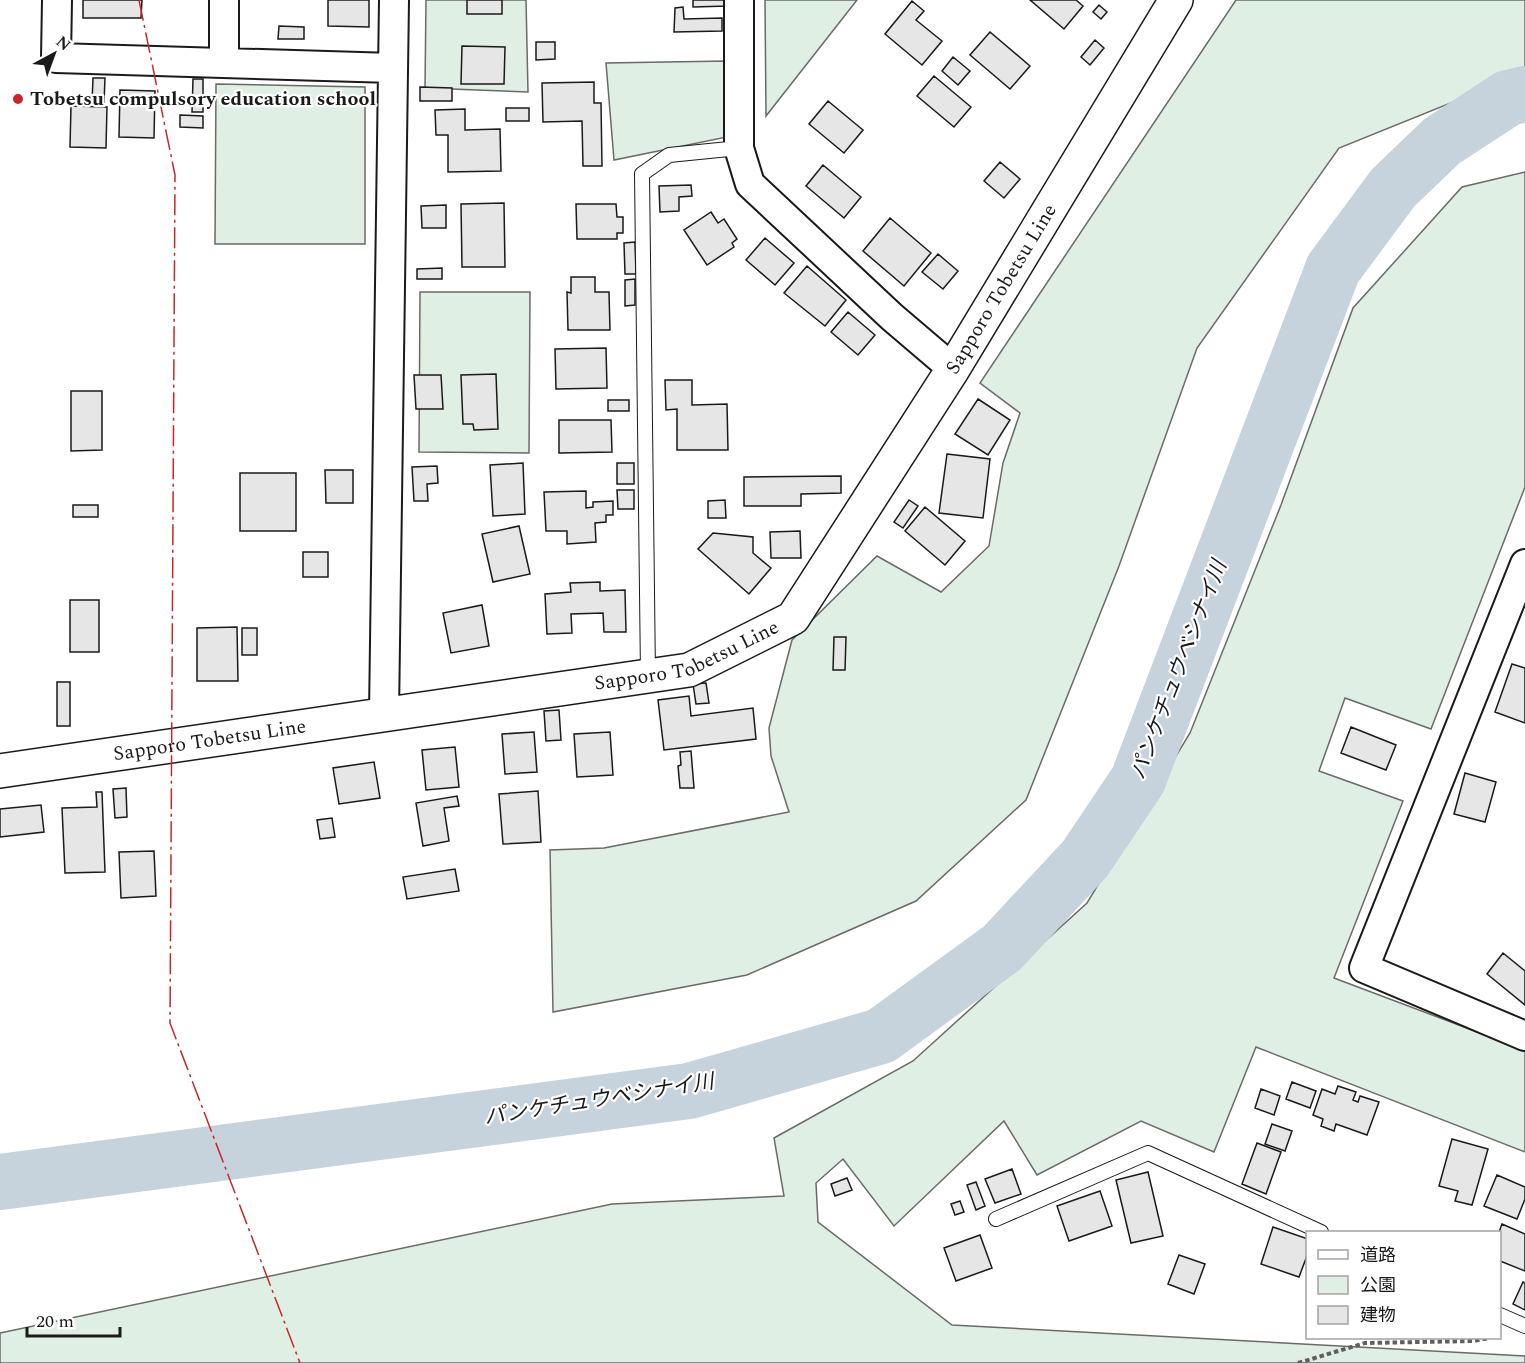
<svg xmlns="http://www.w3.org/2000/svg" width="1525" height="1363" viewBox="0 0 1525 1363" font-family="Spectral,'Noto Sans JP',serif">
<style>
.green{fill:#e0efe3;stroke:#6a6a6a;stroke-width:1.5}
.lines{fill:none;stroke-linecap:round;stroke-linejoin:round}
.river{stroke:#c6d2dc;stroke-width:56}
.building{fill:#e6e6e6;stroke:#1a1a1a;stroke-width:1.5}
.lane-casing{stroke:#1a1a1a;stroke-width:16}
.street-casing{stroke:#1a1a1a;stroke-width:32}
.primary-casing{stroke:#1a1a1a;stroke-width:36}
.path{stroke:#5f5f5f;stroke-width:4;stroke-dasharray:4.5 3;stroke-linecap:butt}
.lane{stroke:#fff;stroke-width:14}
.street{stroke:#fff;stroke-width:28}
.primary{stroke:#fff;stroke-width:33}
.power{stroke:#c62828;stroke-width:1.5;stroke-dasharray:21 4.5 3 4.5;stroke-linecap:butt}
.poi-dot{fill:#c62828;stroke:#fff;stroke-width:2}
.labels{text-anchor:middle;dominant-baseline:central;stroke-width:4.5;stroke-linejoin:round;paint-order:stroke}
.poi-label{font-size:20px;font-weight:bold;fill:#1a1a1a;stroke:#fff;text-anchor:start}
.street-label{font-size:20px;fill:#1a1a1a;stroke:#fff}
.water-label{font-size:21px;font-style:italic;fill:#1a1a1a;stroke:#fff}
</style>
<rect width="100%" height="100%" fill="#fff"/>
<path class="green" d="M 426,0 L 526,0 L 528,92 L 425,88 Z
M 765,0 L 857,0 L 766,116 Z
M 1236,0 L 1525,0 L 1525,73 L 1339,148 L 1197,348 L 1119,566 L 1026,800 L 916,901 L 747,975 L 553,1012 L 550,850 L 604,848 L 789,812 L 771,756 L 769,728 L 792,640 L 877,556 L 941,592 L 989,546 L 1003,463 L 1020,413 L 980,383 Z
M 727,61 L 727,137 L 614,160 L 606,63 Z
M 216,84 L 365,87 L 365,244 L 215,244 Z
M 1525,172 L 1525,487 L 1431,729 L 1345,698 L 1319,771 L 1403,801 L 1334,978 L 1525,1050 L 1525,1152 L 1256,1047 L 1214,1152 L 1141,1121 L 1037,1175 L 1004,1121 L 894,1226 L 843,1159 L 816,1183 L 818,1222 L 952,1325 L 1525,1356 L 1525,1363 L 0,1363 L 0,1333 L 612,1204 L 784,1196 L 774,1138 L 913,1061 L 1087,903 L 1190,733 L 1281,505 L 1353,308 L 1462,187 Z
M 420,292 L 530,292 L 529,453 L 419,452 Z"/>
<g class="lines">
<path class="river" d="M 0,1182 L 689,1091 L 881,1036 L 1002,948 L 1085,859 L 1138,780 L 1333,269 L 1393,188 L 1442,141 L 1508,98 L 1525,94"/>
</g>
<path class="building" d="M 83,0 L 142,0 L 141,18 L 83,18 Z
M 328,0 L 369,0 L 369,27 L 328,26 Z
M 467,0 L 502,0 L 502,14 L 467,14 Z
M 693,0 L 728,0 L 728,6 L 693,7 Z
M 1030,0 L 1076,0 L 1083,6 L 1064,29 Z
M 912,1 L 924,11 L 916,20 L 942,41 L 922,65 L 885,34 Z
M 1099,5 L 1107,12 L 1101,19 L 1093,12 Z
M 683,7 L 684,19 L 722,18 L 722,31 L 674,32 L 675,8 Z
M 279,26 L 304,27 L 304,39 L 278,39 Z
M 990,32 L 1030,66 L 1010,89 L 970,55 Z
M 1095,40 L 1104,48 L 1090,65 L 1081,57 Z
M 536,42 L 555,42 L 555,59 L 536,60 Z
M 462,46 L 505,47 L 504,84 L 461,84 Z
M 953,57 L 970,71 L 958,85 L 942,71 Z
M 934,76 L 971,107 L 954,127 L 917,96 Z
M 93,78 L 105,78 L 104,103 L 92,103 Z
M 193,79 L 203,79 L 203,112 L 192,112 Z
M 594,82 L 594,103 L 601,103 L 602,166 L 583,166 L 582,121 L 543,122 L 542,83 Z
M 420,87 L 452,88 L 452,101 L 420,101 Z
M 120,90 L 155,91 L 154,138 L 119,137 Z
M 828,101 L 863,130 L 844,153 L 809,124 Z
M 71,106 L 107,107 L 106,148 L 70,147 Z
M 506,108 L 529,108 L 529,121 L 506,121 Z
M 465,109 L 465,130 L 500,129 L 501,171 L 448,172 L 448,135 L 436,135 L 435,110 Z
M 180,115 L 203,116 L 203,128 L 180,127 Z
M 1000,162 L 1020,179 L 1004,198 L 984,181 Z
M 823,165 L 861,197 L 844,218 L 806,186 Z
M 691,185 L 692,196 L 679,197 L 679,211 L 660,212 L 659,186 Z
M 504,203 L 505,267 L 462,267 L 461,204 Z
M 576,204 L 616,204 L 617,217 L 623,217 L 623,233 L 617,233 L 617,239 L 577,239 Z
M 446,205 L 446,228 L 422,228 L 421,206 Z
M 711,212 L 718,223 L 724,219 L 737,239 L 732,243 L 734,247 L 707,265 L 684,230 Z
M 890,218 L 931,253 L 904,286 L 863,251 Z
M 765,238 L 794,263 L 775,285 L 746,260 Z
M 635,242 L 636,274 L 625,274 L 624,243 Z
M 938,254 L 958,271 L 943,289 L 922,272 Z
M 807,266 L 846,300 L 825,326 L 784,293 Z
M 442,268 L 442,279 L 417,279 L 417,269 Z
M 571,277 L 595,277 L 595,292 L 609,292 L 610,330 L 568,330 L 567,292 L 571,293 Z
M 635,279 L 635,305 L 625,306 L 625,280 Z
M 848,312 L 875,335 L 858,355 L 831,332 Z
M 606,348 L 607,388 L 556,389 L 555,349 Z
M 496,374 L 498,429 L 474,430 L 473,424 L 463,424 L 461,375 Z
M 414,375 L 441,375 L 443,409 L 416,409 Z
M 665,380 L 692,380 L 692,405 L 727,404 L 728,450 L 677,450 L 677,409 L 666,410 Z
M 71,391 L 102,391 L 102,450 L 71,451 Z
M 978,399 L 1010,420 L 988,455 L 955,434 Z
M 608,400 L 629,400 L 629,411 L 608,411 Z
M 559,420 L 611,420 L 612,452 L 559,453 Z
M 947,454 L 990,459 L 983,518 L 939,513 Z
M 523,463 L 525,514 L 493,516 L 490,465 Z
M 617,463 L 634,463 L 634,484 L 617,484 Z
M 437,466 L 438,483 L 427,484 L 428,501 L 414,501 L 412,467 Z
M 325,470 L 353,470 L 353,503 L 326,503 Z
M 240,473 L 296,473 L 296,531 L 240,531 Z
M 841,476 L 841,493 L 801,494 L 801,506 L 744,506 L 744,477 Z
M 617,490 L 634,490 L 634,509 L 618,509 Z
M 586,491 L 586,508 L 593,507 L 593,502 L 613,501 L 613,515 L 606,515 L 606,522 L 595,523 L 596,542 L 567,544 L 567,531 L 546,531 L 544,492 Z
M 725,500 L 726,518 L 708,518 L 708,501 Z
M 909,500 L 918,506 L 903,528 L 894,522 Z
M 73,505 L 98,505 L 98,517 L 73,517 Z
M 925,507 L 965,541 L 945,565 L 905,531 Z
M 519,526 L 530,574 L 493,582 L 482,534 Z
M 800,531 L 801,558 L 771,558 L 770,532 Z
M 713,533 L 753,537 L 753,553 L 771,568 L 749,594 L 698,549 Z
M 303,552 L 328,552 L 328,577 L 303,577 Z
M 600,582 L 600,591 L 625,590 L 626,632 L 604,632 L 603,613 L 571,614 L 572,633 L 547,634 L 545,594 L 571,592 L 570,583 Z
M 70,600 L 99,600 L 99,652 L 70,652 Z
M 482,605 L 489,646 L 451,653 L 443,613 Z
M 237,627 L 238,681 L 197,681 L 197,628 Z
M 242,628 L 257,628 L 257,655 L 242,655 Z
M 834,637 L 846,637 L 845,670 L 833,670 Z
M 1512,664 L 1525,668 L 1525,723 L 1495,712 Z
M 57,682 L 70,682 L 70,726 L 57,726 Z
M 706,683 L 709,703 L 696,704 L 693,684 Z
M 689,696 L 691,716 L 753,708 L 756,739 L 664,750 L 658,700 Z
M 559,710 L 561,740 L 546,741 L 544,711 Z
M 1351,727 L 1396,745 L 1386,770 L 1341,753 Z
M 534,732 L 537,772 L 505,774 L 502,734 Z
M 610,732 L 613,775 L 577,777 L 574,734 Z
M 455,747 L 459,787 L 426,790 L 422,750 Z
M 691,751 L 694,788 L 680,788 L 678,766 L 681,765 L 680,752 Z
M 374,762 L 380,798 L 339,804 L 333,768 Z
M 1465,773 L 1496,782 L 1485,822 L 1454,814 Z
M 126,788 L 127,817 L 115,818 L 113,789 Z
M 538,791 L 541,842 L 503,844 L 499,794 Z
M 96,792 L 102,792 L 105,872 L 65,873 L 62,808 L 97,807 Z
M 457,796 L 459,806 L 444,808 L 449,841 L 423,846 L 416,803 Z
M 41,805 L 44,832 L 0,837 L 0,809 Z
M 332,818 L 335,837 L 320,839 L 317,820 Z
M 154,851 L 156,896 L 121,898 L 119,852 Z
M 455,869 L 459,891 L 407,899 L 403,877 Z
M 1503,953 L 1525,971 L 1525,1005 L 1487,974 Z
M 1292,1082 L 1316,1091 L 1310,1108 L 1286,1099 Z
M 1338,1086 L 1356,1092 L 1353,1100 L 1358,1102 L 1360,1096 L 1379,1102 L 1367,1135 L 1336,1124 L 1334,1131 L 1321,1126 L 1323,1119 L 1313,1115 L 1322,1089 L 1335,1094 Z
M 1261,1089 L 1280,1096 L 1274,1115 L 1255,1108 Z
M 1272,1124 L 1292,1131 L 1285,1151 L 1265,1144 Z
M 1452,1139 L 1488,1149 L 1472,1205 L 1455,1201 L 1458,1191 L 1439,1186 Z
M 1257,1143 L 1281,1152 L 1266,1194 L 1242,1184 Z
M 1012,1169 L 1021,1194 L 995,1203 L 985,1179 Z
M 1148,1172 L 1163,1236 L 1131,1243 L 1116,1180 Z
M 1497,1175 L 1525,1187 L 1525,1199 L 1517,1219 L 1484,1206 Z
M 847,1178 L 852,1190 L 835,1196 L 831,1184 Z
M 976,1182 L 985,1206 L 976,1210 L 967,1185 Z
M 1100,1191 L 1112,1226 L 1069,1241 L 1057,1206 Z
M 960,1201 L 964,1212 L 955,1215 L 951,1204 Z
M 1502,1224 L 1525,1234 L 1525,1271 L 1500,1261 L 1499,1232 Z
M 1273,1227 L 1308,1239 L 1308,1253 L 1299,1277 L 1261,1264 Z
M 980,1235 L 992,1268 L 956,1281 L 944,1248 Z
M 1179,1255 L 1205,1264 L 1194,1294 L 1168,1284 Z
M 1523,1282 L 1525,1283 L 1525,1310 L 1513,1304 Z"/>
<g class="lines">
<g class="lane-casing">
<path id="lane" d="M 648,675 L 642,174 L 669,155 L 739,148
M 996,1219 L 1148,1153 L 1321,1232
M 1500,1315 L 1525,1326"/>
</g>
<g class="street-casing">
<path id="street" d="M 57,0 L 56,58 L 393,68
M 739,0 L 739,148 L 750,184 L 892,317 L 953,369
M 224,62 L 224,0
M 1525,564 L 1364,968 L 1525,1036
M 384,714 L 394,0"/>
</g>
<g class="primary-casing">
<g id="primary">
<path id="s1" d="M 0,771 L 689,670 L 793,618 L 953,369 L 1176,0"/>
</g>
</g>
<path class="path" d="M 1298,1363 L 1365,1343 L 1474,1341 L 1489,1338"/>
<use href="#lane" class="lane"/>
<use href="#street" class="street"/>
<use href="#primary" class="primary"/>
<path class="power" d="M 139,0 L 175,175 L 170,1023 L 300,1363"/>
</g>
<circle class="poi-dot" cx="18" cy="99" r="6"/>
<g class="labels">
<g class="poi-label">
<text x="30" y="99">Tobetsu compulsory education school</text>
</g>
<g class="street-label">
<text stroke="none"><textPath href="#s1" startOffset="1202">Sapporo Tobetsu Line</textPath></text>
<text stroke="none"><textPath href="#s1" startOffset="698">Sapporo Tobetsu Line</textPath></text>
<text stroke="none"><textPath href="#s1" startOffset="212">Sapporo Tobetsu Line</textPath></text>
</g>
<g class="water-label">
<text transform="translate(1179 670) rotate(-69)">パンケチュウベシナイ川</text>
<text transform="translate(599 1100) rotate(-9)">パンケチュウベシナイ川</text>
</g>
</g>
<rect x="1306" y="1231" width="195" height="108" fill="#ffffff" stroke="#a3a3a3" stroke-width="1.5"/>
<rect x="1318" y="1250" width="30" height="9" fill="#ffffff" stroke="#a3a3a3" stroke-width="1.5"/>
<text x="1360" y="1261" font-size="18" fill="#1a1a1a">道路</text>
<rect x="1318" y="1276" width="30" height="18" fill="#e0efe3" stroke="#a3a3a3" stroke-width="1.5"/>
<text x="1360" y="1291" font-size="18" fill="#1a1a1a">公園</text>
<rect x="1318" y="1306" width="30" height="18" fill="#e6e6e6" stroke="#a3a3a3" stroke-width="1.5"/>
<text x="1360" y="1321" font-size="18" fill="#1a1a1a">建物</text>
<g transform="translate(54 54) rotate(41)" stroke="#ffffff" stroke-width="4.5" paint-order="stroke">
<path d="M0-4.5L10 22L0 15L-10 22Z" fill="#1a1a1a"/>
<text y="-9" font-size="16" font-weight="bold" text-anchor="middle" fill="#1a1a1a">N</text>
</g>
<path d="M27 1327v9h93v-9" fill="none" stroke="#1a1a1a" stroke-width="3"/>
<text x="36" y="1327" font-size="18" fill="#1a1a1a" stroke="#ffffff" stroke-width="4.5" paint-order="stroke">20 m</text>
</svg>
